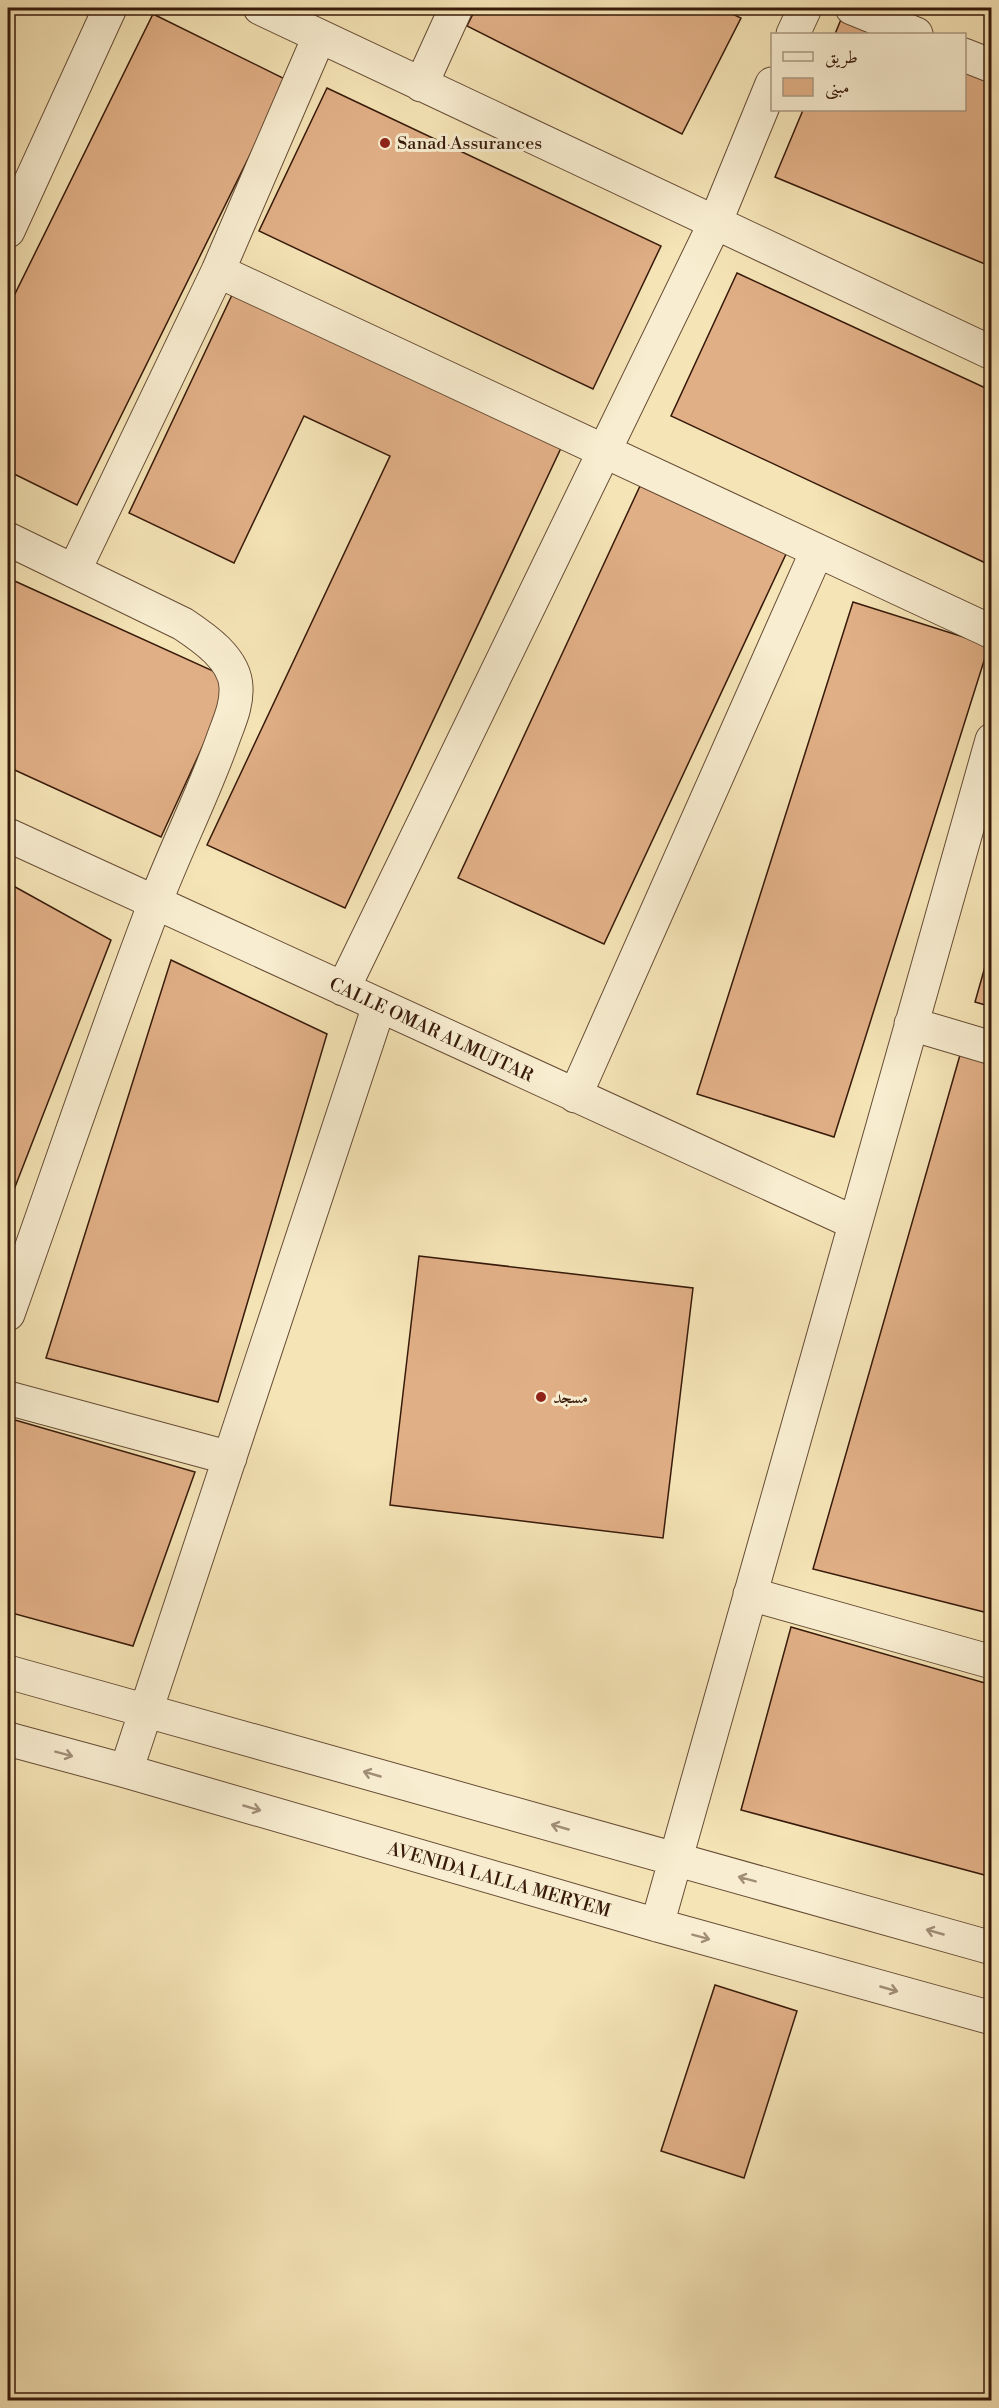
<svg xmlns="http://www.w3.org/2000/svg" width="999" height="2408" viewBox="0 0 999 2408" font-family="'Libre Bodoni',Amiri,serif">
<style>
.building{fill:#e1af86;stroke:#371a0a;stroke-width:1.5}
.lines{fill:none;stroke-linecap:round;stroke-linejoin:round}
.minor-casing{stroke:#664c35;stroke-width:35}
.minor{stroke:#f8edd0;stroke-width:33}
.oneway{stroke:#a18e77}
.poi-dot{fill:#8f2418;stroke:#f8edd0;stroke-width:2}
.labels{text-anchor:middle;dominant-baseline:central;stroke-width:6;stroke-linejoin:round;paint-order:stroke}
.poi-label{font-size:18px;fill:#371a0a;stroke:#f8edd0;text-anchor:start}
.street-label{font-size:18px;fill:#371a0a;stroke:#f8edd0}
</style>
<rect width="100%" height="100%" fill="#f5e4b6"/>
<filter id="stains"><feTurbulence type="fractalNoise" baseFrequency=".00333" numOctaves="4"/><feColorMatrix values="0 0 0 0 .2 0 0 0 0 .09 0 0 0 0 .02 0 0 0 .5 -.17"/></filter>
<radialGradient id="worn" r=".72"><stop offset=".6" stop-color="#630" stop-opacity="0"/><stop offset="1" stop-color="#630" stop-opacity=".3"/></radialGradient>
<path class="building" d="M 476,8 L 720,8 L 741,18 L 682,134 L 467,26 Z
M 972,8 L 992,8 L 992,15 Z
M 153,14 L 287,80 L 77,505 L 8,471 L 8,308 Z
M 842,17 L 884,34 L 835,34 Z
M 964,68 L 992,79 L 992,267 L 775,177 L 803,110 L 964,110 Z
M 327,88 L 661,246 L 593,389 L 259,231 Z
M 737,273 L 992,391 L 992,566 L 671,416 Z
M 232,295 L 561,448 L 345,908 L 207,845 L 390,456 L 304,416 L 234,563 L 129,513 Z
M 640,486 L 786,554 L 604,944 L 458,878 Z
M 8,578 L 233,680 L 161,837 L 8,767 Z
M 853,602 L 989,645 L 834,1137 L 697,1094 Z
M 8,883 L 111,940 L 8,1205 Z
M 992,942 L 992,1007 L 975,1002 Z
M 171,960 L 327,1034 L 218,1402 L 46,1358 Z
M 962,1048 L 992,1057 L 992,1614 L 813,1569 Z
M 419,1256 L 693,1288 L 663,1538 L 390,1505 Z
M 8,1418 L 195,1472 L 133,1646 L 8,1612 Z
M 791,1627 L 992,1685 L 992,1877 L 741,1810 Z
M 715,1985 L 797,2011 L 744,2178 L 661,2151 Z"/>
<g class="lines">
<g class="minor-casing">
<path id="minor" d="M 260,8 L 992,353
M 852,8 L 916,34
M 793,34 L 805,8
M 964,55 L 992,66
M 421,85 L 456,8
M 8,231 L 110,8
M 218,271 L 992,632
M 8,539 L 183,624 C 204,638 235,659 236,687 C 237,706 229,722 223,739 C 203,795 176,848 155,903 C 103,1039 57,1177 8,1314
M 74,571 L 218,271 L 319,37
M 8,835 L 855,1223
M 343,989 L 715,223 L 772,84
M 911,1024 L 992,1048
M 575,1096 L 817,551
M 8,1398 L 230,1458
M 750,1594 L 992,1662
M 8,1672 L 992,1948
M 8,1739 L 126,1771 L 657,1925 L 992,2018
M 126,1771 L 379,1006
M 657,1925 L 992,740"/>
</g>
<use href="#minor" class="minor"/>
</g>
<defs><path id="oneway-shaft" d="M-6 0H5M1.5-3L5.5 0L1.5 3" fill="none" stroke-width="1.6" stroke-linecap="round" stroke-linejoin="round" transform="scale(1.5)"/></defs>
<g class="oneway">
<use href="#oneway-shaft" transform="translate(64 1754) rotate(15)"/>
<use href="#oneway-shaft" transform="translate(372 1774) rotate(-164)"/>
<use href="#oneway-shaft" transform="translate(252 1808) rotate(16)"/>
<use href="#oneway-shaft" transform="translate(560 1827) rotate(-164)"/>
<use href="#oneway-shaft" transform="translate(747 1879) rotate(-165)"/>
<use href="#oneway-shaft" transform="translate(935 1932) rotate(-164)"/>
<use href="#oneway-shaft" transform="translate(701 1937) rotate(15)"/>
<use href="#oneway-shaft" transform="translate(889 1989) rotate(16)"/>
</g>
<g class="poi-dot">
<circle cx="385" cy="143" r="6"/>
<circle cx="541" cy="1397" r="6"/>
</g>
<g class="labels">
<g class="poi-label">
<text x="397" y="143">Sanad Assurances</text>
<text x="553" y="1397">مسجد</text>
</g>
<g class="street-label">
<text transform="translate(431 1030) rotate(25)">CALLE OMAR ALMUJTAR</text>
<text transform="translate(499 1880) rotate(16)">AVENIDA LALLA MERYEM</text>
</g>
</g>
<rect width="999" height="2408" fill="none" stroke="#f5e4b6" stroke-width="30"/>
<rect x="9" y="9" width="981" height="2390" fill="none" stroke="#371a0a" stroke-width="3"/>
<rect x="15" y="15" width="969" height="2378" fill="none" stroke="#371a0a" stroke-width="1.5"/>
<rect x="771" y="33" width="195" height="78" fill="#f8edd0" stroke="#ab9981" stroke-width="1.5"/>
<rect x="783" y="52" width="30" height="9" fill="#f8edd0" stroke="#ab9981" stroke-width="1.5"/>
<text x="825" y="63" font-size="18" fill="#371a0a">طريق</text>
<rect x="783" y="78" width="30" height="18" fill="#e1af86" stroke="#ab9981" stroke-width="1.5"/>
<text x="825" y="93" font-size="18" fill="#371a0a">مبنى</text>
<rect width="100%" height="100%" filter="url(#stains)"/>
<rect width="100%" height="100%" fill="url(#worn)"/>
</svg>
